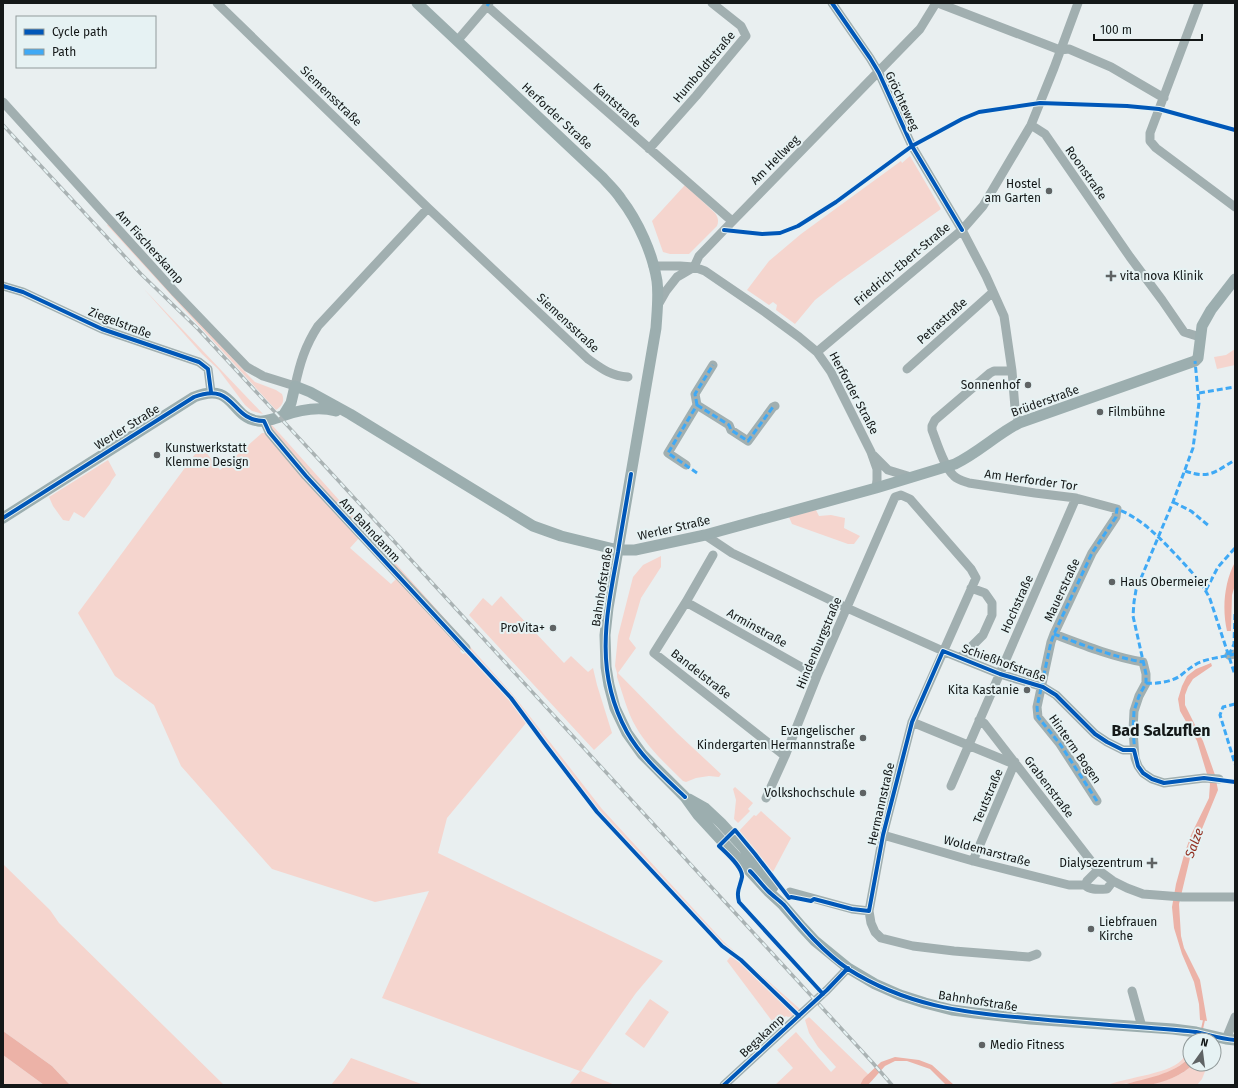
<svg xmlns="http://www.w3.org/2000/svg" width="1238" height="1088" viewBox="0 0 1238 1088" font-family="'Fira Sans',sans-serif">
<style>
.green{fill:#f5d5ce}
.water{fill:#ecb2a7}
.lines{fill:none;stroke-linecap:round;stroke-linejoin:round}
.stream{stroke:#ecb2a7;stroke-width:2}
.minor{stroke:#a1afb0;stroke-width:9}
.major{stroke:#9caeaf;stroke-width:11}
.rail-casing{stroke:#aab3b4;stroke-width:3.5}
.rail{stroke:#e6f2f3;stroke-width:2;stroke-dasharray:6;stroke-linecap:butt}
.quiet{stroke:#3fa9f5;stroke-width:3;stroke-dasharray:6 3;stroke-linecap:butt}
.cycleway-casing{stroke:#e6f2f3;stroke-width:6}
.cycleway{stroke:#0057b8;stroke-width:4}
.poi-dot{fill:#5f6364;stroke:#e6f2f3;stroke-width:1.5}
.labels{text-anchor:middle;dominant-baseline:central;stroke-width:4;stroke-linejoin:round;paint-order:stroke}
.street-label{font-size:12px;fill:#141818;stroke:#e6f2f3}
.poi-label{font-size:12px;fill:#141818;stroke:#e6f2f3;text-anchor:end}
.water-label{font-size:13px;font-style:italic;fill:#922f21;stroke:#e6f2f3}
.district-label{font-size:16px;font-weight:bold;fill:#141818;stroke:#e6f2f3}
</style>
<rect width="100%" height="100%" fill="#e9eff0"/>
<path class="green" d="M 910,156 L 941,209 L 838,282 L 815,300 L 795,324 L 776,310 L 777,305 L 773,302 L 769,305 L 747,290 L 769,261 L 801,234 L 901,161 L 902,163 Z
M 685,185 L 715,213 C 718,217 719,221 717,226 L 689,254 L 670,254 L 663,252 L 652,221 Z
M 108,224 L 249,376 L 255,382 L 276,390 L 282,394 C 285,401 282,406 276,410 L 107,225 Z
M 143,288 L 263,414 L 252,411 L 245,405 L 218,369 L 202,354 Z
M 1235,349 L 1235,365 L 1217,369 L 1214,357 L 1226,355 Z
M 272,425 L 514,696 L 602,809 L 724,942 L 801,1010 L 797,1010 L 743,959 L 723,944 L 599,811 L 513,697 L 308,475 L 269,426 Z
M 262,433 L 265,433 L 359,538 L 350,548 L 391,584 L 398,577 L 463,647 L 460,651 L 463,654 L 467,652 L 509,700 L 526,723 L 447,818 L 438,853 L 663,961 L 636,993 L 581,1071 L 615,1085 L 569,1085 L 580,1071 L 382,998 L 429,891 L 375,902 L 272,869 L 181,766 L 154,705 L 115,676 L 78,613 L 201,446 L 220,470 Z
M 108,460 L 116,475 L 112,480 L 110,484 L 84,518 L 74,512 L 69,521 L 63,520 L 53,506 L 49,497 Z
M 816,510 L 819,516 L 831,515 L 845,518 L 844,528 L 860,536 L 854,544 L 848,544 L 792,524 L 789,517 Z
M 661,556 L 661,567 L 641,598 L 629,639 L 636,648 L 618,673 L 677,733 L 721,774 L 719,777 L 709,776 L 696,778 L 686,782 L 683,781 C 666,764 648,748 636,727 C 627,712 623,694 617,677 L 617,673 L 615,666 L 618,636 L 633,577 L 643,565 Z
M 501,596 L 564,663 L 571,656 L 588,672 L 593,668 L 597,685 L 612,733 L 594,750 L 469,615 L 483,598 L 492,606 Z
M 735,787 L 753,803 L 748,809 L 750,811 L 738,823 L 734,819 L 736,800 L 733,789 Z
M 761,811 L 791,838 L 773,872 L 739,831 L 754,815 L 756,816 Z
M 3,864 L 50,910 L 59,923 L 224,1085 L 70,1085 L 52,1066 L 3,1031 Z
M 730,957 L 734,958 L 741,963 L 792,1012 L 793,1016 L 788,1017 L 786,1016 L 775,1025 L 727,961 Z
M 650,999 L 669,1012 L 644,1048 L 625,1034 Z
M 809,1017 L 869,1075 L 863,1079 L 860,1085 L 775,1085 L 793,1068 L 777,1050 L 796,1032 L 831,1072 L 836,1067 L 818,1047 L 809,1033 L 805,1020 Z
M 1188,1045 L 1190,1045 L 1190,1057 C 1172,1076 1133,1085 1108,1085 C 1126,1077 1174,1074 1184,1057 C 1186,1053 1187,1048 1188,1045 Z
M 3,1055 L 44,1085 L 3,1085 Z
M 351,1058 L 424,1085 L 331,1085 L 343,1070 Z
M 1193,1064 L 1208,1064 L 1202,1079 L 1197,1085 L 1148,1085 C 1163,1081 1182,1077 1193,1064 Z"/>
<path class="water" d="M 1235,562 L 1235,585 L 1232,595 L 1231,631 L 1227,631 C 1222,609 1224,583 1235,562 Z
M 1211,663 L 1212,666 L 1193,679 L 1188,687 L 1185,695 L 1185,705 L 1203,741 L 1215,775 L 1218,790 L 1190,858 L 1179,904 L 1181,936 L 1184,948 L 1200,980 L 1207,1021 L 1200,1020 L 1199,1004 L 1194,982 L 1182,954 L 1174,928 L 1172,907 L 1176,884 L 1184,855 L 1191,835 L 1209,798 L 1210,784 L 1197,741 L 1180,711 L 1178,699 L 1182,686 L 1187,676 L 1196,669 Z
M 3,1031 L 52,1066 L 70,1085 L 44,1085 L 3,1055 Z
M 895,1057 L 919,1060 L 932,1065 L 954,1085 L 946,1085 L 930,1069 L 907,1061 L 895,1061 L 885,1066 L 868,1085 L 860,1085 L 863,1079 L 881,1062 Z
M 1190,1057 L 1190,1064 L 1193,1064 C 1184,1075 1162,1083 1148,1085 C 1140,1086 1131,1085 1123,1085 C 1146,1078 1173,1075 1190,1057 Z"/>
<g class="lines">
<path class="stream" d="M 1202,1029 L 1204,1020"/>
<path class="minor" d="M 217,3 L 428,208 L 588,359 C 602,369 611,376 628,377
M 832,3 L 870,58 L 879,73 L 912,146 L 962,230 L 986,276 L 1004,316 L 1012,371 L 1015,408 L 1019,423
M 938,3 L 1060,50 L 1069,49 L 1111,67 L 1164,98
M 1199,3 L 1150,133 L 1150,141 L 1156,148 L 1235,207
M 487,6 L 732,221
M 457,41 L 487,6 L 489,3
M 3,102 L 176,293 L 247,367 L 263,376 L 295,386 C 300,363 305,346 318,326 L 428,208
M 1031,125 L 1045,134 L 1130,257 L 1162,300 L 1184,332 L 1200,337
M 649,149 L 696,96 L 746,36 L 741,26 L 712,3
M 653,266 L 680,266 L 694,267 L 705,271 L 765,312 L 799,337 L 817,352 L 831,372 L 871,452 L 877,469 L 877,480 L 876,488
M 694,267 L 699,256 L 724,230 L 920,29 L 936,3
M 3,286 L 23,292 L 102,329 L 199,362 L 208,369 L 211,392
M 658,305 L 666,291 L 677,277 L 694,267
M 817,352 L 962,230 L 983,206 L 1031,125 L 1054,68 L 1078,3
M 907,369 L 993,292
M 1012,371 L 994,371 L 990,373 L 935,420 L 932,426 L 932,430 C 937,443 944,467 954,476 C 958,480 963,481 969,483 L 1035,493 L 1076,498 L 1117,509 L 1116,517 L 1092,553 L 1054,634 L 1051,642 L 1037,707 L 1038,717 L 1060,744 L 1097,801
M 697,405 L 729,425 L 731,430 L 748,441 L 773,407 L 775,406
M 697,405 L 695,394 L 713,365
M 264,421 L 269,432 L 306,476 L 466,648
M 873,455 L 888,470 L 911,477
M 686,465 L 668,453 L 697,405
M 705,535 L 732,553 L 847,608 L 943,651 L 1000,674 L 1043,687 L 1056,695 L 1095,734 L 1107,742 L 1123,750 L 1134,750
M 713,555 L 686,602 L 654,653 L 785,756
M 686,602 L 817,676
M 1054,634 C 1083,645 1113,657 1143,662 L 1146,674 L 1146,683 L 1139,696 L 1134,711 L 1133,730 L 1135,758 L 1138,766 L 1143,773 L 1152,779 L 1164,783 L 1204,778 L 1219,779
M 1229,655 L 1235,654
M 960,658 L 983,635 L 992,615 L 992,603 L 985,593 L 971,588
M 979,720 L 984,723 L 1098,870 L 1113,881 L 1127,888 L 1143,894 L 1182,897 L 1235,897
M 912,722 L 1009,762 L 1015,762 L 973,861
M 951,786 L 1076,498
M 766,798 L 785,756 L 817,676 L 895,497 L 901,495 L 910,499 L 971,569 L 976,578 L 912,722 L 883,835 L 869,911 L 871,923 L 875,932 L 881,938 L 913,946 L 954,951 L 1029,957 L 1037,954
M 883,835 L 973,861 L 1069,885 L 1085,885
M 1085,885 C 1091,891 1100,889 1107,889 L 1113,881
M 1085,885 L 1087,881 L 1098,870
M 790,892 L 852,909 L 869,911
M 1132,991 L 1142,1027
M 1226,1039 L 1235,1017
M 724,1085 L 827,990 L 848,968"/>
<path class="major" d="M 417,3 L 603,178 C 609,185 616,191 621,199 C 638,221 653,254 657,281 C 659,296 657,312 656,328 L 608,608 L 605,635 L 606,667 L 609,685 L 615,708 L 627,733 L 642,754 L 685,797 L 698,815 L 769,892 L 782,904 L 802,927 L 815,941 L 848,968 L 875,984 L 900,995 L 925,1003 L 952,1010 L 975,1013 L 1030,1019 L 1173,1029 L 1196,1032 L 1226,1039 L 1235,1040
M 283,416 L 291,403 L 295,386 L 310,392 L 350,414 L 533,526 L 561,536 L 618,550 L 635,550 L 705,535 L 876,488 L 955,464 C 978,453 996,435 1019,423 L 1195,361 L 1198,358 L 1202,326 L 1211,310 L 1235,279
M 3,518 L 194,397 C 235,381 229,417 258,421 C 266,422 274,419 282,416 C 299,410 318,406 336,411
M 689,799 L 705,808 L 721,823 L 743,847 L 773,887"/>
<g class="rail-casing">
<path id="rail" d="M 3,125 L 141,274 L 198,329 L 335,477 L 872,1062 L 892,1085"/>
</g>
<use href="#rail" class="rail"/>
<path class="quiet" d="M 487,6 L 489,3
M 1199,393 L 1235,387
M 697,405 L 729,425 L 731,430 L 748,441 L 773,407 L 775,406
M 697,405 L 695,394 L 713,365
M 1185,471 C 1210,479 1213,473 1235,460
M 697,473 L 668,453 L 697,405
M 1173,502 L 1191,511 L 1209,526
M 1206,590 L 1218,567 L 1235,548
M 1054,634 C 1083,645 1113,657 1143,662
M 1229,655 L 1234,644 L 1235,613
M 1146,683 C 1156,684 1171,682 1180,676 C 1186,671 1191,667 1198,663 C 1209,658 1223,657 1235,654
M 1235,704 L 1223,707 L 1220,715 L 1235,764
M 1135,753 L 1133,730 L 1134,711 L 1139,696 L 1146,683 L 1146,674 L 1133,616 L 1134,602 L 1136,590 L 1173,502 L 1193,448 L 1199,403 L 1195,361
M 1097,801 L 1060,744 L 1038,717 L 1037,707 L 1051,642 L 1054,634 L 1092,553 L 1116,517 L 1117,509 C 1141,518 1159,537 1176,555 C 1189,569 1202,582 1210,599 L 1235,675"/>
<g class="cycleway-casing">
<path id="cycleway" d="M 832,3 L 870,58 L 879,73 L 912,146 L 962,230
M 724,230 L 762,234 L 780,233 L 798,226 L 836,202 L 912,146 L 962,119 L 979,112 L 1040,103 L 1127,106 L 1159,109 L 1235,130
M 3,286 L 23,292 L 102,329 L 199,362 L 208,369 L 211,392
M 631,474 C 627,500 622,526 618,552 C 606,616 594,672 627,732 C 641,757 664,777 685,797
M 3,518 L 194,397 C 236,381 230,421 264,421 L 269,432 L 306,476 L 511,698 L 545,744 L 597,812 L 722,946 L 741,960 L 799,1016
M 750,871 C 756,877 762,885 768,891 C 773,896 779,900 784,905 C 803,928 823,952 848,969 C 905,1005 962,1013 1027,1018 C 1069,1022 1110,1025 1151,1028 C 1166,1029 1182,1030 1196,1032 C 1209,1035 1222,1039 1235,1040
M 823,994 L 739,902 C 736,891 740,887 742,877 C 743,867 726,853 719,846 L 735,830 L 755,854 L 789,898 L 791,897 L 811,901 L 814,899 L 852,909 L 869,911 L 883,835 L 912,722 L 943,651 L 1000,674 L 1043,687 L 1056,695 L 1095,734 L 1107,742 L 1123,750 L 1134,750 L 1138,766 L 1143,773 L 1152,779 L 1164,783 L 1204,778 L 1235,782
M 724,1085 L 827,990 L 848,968"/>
</g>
<use href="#cycleway" class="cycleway"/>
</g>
<g class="poi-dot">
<circle cx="1049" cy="191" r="4"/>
<path d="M1109 270h4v4h4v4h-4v4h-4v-4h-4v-4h4z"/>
<circle cx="1028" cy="385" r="4"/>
<circle cx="1100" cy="412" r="4"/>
<circle cx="157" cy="455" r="4"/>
<circle cx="1112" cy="582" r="4"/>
<circle cx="553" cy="628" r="4"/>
<circle cx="1027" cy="690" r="4"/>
<circle cx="863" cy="738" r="4"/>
<circle cx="863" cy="793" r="4"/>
<path d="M1150 857h4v4h4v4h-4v4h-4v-4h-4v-4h4z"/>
<circle cx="1091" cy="929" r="4"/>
<circle cx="982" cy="1045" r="4"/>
</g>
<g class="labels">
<g class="street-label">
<text transform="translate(704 67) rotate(-50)">Humboldtstraße</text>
<text transform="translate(331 96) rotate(44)">Siemensstraße</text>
<text transform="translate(902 101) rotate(65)">Gröchteweg</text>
<text transform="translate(617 105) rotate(42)">Kantstraße</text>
<text transform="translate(557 116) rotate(43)">Herforder Straße</text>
<text transform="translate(775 160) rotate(-45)">Am Hellweg</text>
<text transform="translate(1086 173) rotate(55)">Roonstraße</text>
<text transform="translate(150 247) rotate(48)">Am Fischerskamp</text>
<text transform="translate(902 264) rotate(-40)">Friedrich-Ebert-Straße</text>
<text transform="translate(942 321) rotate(-42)">Petrastraße</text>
<text transform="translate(120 323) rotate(21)">Ziegelstraße</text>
<text transform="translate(568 323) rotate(43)">Siemensstraße</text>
<text transform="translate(854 393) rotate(62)">Herforder Straße</text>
<text transform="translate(1045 401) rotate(-20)">Brüderstraße</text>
<text transform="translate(127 427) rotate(-32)">Werler Straße</text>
<text transform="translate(1031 480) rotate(8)">Am Herforder Tor</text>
<text transform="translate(674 528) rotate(-13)">Werler Straße</text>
<text transform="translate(370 530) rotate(47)">Am Bahndamm</text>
<text transform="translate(602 587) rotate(-81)">Bahnhofstraße</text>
<text transform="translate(1062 590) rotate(-65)">Mauerstraße</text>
<text transform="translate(1017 604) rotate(-66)">Hochstraße</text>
<text transform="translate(757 628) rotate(29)">Arminstraße</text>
<text transform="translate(819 643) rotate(-67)">Hindenburgstraße</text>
<text transform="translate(1004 663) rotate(20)">Schießhofstraße</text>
<text transform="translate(701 674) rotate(38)">Bandelstraße</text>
<text transform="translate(1075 749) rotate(55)">Hinterm Bogen</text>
<text transform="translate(1049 787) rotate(53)">Grabenstraße</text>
<text transform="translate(988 796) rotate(-67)">Teutstraße</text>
<text transform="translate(881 804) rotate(-77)">Hermannstraße</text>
<text transform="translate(987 851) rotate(15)">Woldemarstraße</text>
<text transform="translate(978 1001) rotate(9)">Bahnhofstraße</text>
<text transform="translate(762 1036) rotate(-43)">Begakamp</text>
</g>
<g class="poi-label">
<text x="1041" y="184">Hostel<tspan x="1041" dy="14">am Garten</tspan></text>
<text x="1120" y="276" text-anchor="start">vita nova Klinik</text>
<text x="1020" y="385">Sonnenhof</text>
<text x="1108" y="412" text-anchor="start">Filmbühne</text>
<text x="165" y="448" text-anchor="start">Kunstwerkstatt<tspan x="165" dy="14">Klemme Design</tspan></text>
<text x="1120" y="582" text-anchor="start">Haus Obermeier</text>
<text x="545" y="628">ProVita+</text>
<text x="1019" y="690">Kita Kastanie</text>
<text x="855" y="731">Evangelischer<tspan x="855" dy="14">Kindergarten Hermannstraße</tspan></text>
<text x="855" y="793">Volkshochschule</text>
<text x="1143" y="863">Dialysezentrum</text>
<text x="1099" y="922" text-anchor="start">Liebfrauen<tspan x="1099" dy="14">Kirche</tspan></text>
<text x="990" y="1045" text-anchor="start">Medio Fitness</text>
</g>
<g class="water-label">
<text transform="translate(1194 843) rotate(-70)">Salze</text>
</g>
<g class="district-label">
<text x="1161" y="730">Bad Salzuflen</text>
</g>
</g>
<rect width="1238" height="1088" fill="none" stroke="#141818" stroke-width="8"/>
<rect x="16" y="16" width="140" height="52" fill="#e6f2f3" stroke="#929b9b"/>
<rect x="24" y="29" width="20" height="6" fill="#0057b8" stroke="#929b9b"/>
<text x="52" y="36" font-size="12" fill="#141818">Cycle path</text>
<rect x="24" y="49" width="20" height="6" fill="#3fa9f5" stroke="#929b9b"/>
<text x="52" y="56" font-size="12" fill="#141818">Path</text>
<g transform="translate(1202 1052) rotate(14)"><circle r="19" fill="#e6f2f3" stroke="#929b9b"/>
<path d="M0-3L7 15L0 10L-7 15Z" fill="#5f6364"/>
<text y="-6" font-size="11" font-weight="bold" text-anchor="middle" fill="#141818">N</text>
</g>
<path d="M1094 34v6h108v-6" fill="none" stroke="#141818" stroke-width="2"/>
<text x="1100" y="34" font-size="12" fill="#141818" stroke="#e6f2f3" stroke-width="3" paint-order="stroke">100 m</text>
</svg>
